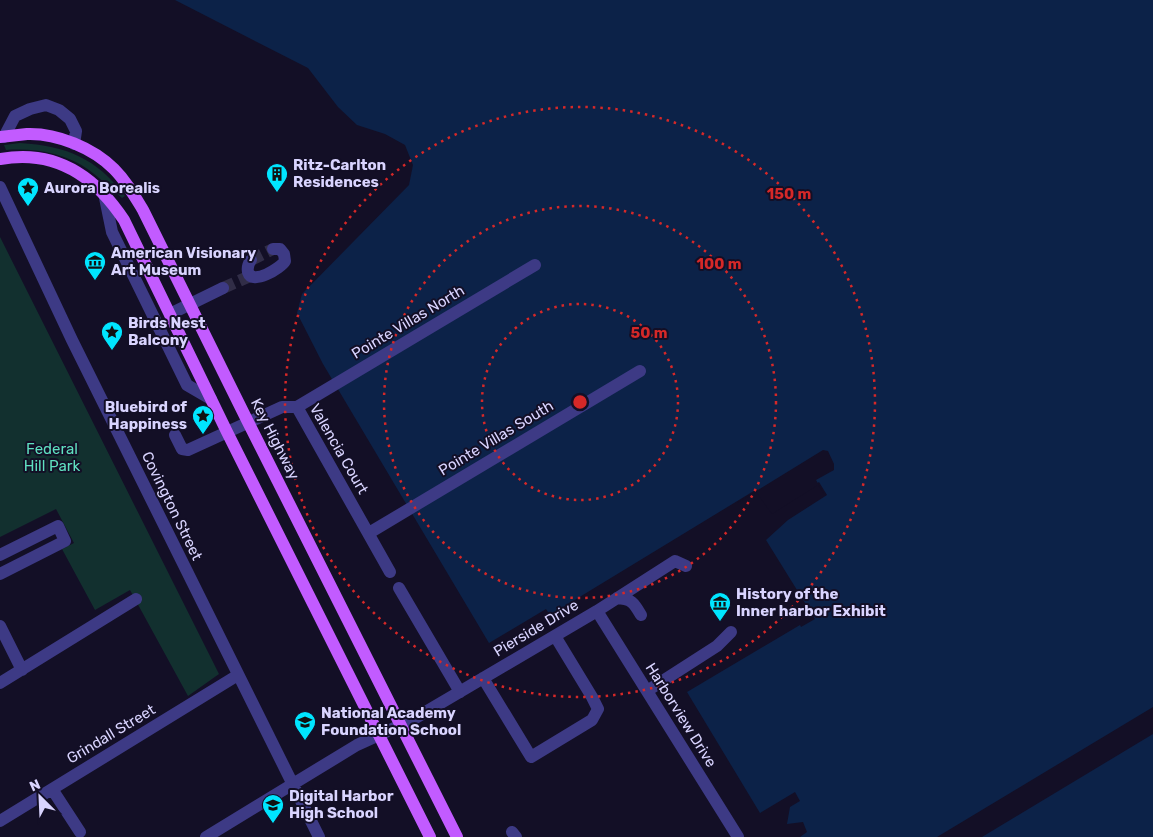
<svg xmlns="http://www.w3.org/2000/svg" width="1153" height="837" viewBox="0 0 1153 837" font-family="Rubik,sans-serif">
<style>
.green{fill:#12302f}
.water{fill:#0c2248}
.pier{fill:#130f26}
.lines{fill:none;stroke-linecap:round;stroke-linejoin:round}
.minor-tunnel{stroke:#312d47;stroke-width:12;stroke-dasharray:12 6;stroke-linecap:butt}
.minor{stroke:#3d3a85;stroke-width:12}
.major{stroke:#c25bff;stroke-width:12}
.ring{fill:none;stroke:#d62828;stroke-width:2.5;stroke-dasharray:2.5 5}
.labels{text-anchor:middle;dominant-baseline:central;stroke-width:4;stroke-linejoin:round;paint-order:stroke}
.poi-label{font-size:15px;font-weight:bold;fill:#d9d4ff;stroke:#130f26;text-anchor:start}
.street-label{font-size:15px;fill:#d9d4ff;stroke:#130f26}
.park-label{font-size:15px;fill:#5fe0c0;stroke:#130f26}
.centre{fill:#d62828;stroke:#130f26;stroke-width:2.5}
.ring-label{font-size:15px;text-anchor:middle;font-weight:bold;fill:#d62828;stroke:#130f26;stroke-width:4;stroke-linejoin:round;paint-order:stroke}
</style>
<rect width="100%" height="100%" fill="#130f26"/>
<path class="green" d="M 20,143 C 67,146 96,158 125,196 L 122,198 C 111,189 100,178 89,170 C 65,153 35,148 6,150 L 4,145 Z
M 0,237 L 219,674 L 188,696 L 130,590 L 95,610 L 62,549 L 74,543 L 56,509 L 0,537 Z"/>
<path class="water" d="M 175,0 L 1153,0 L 1153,837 L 800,837 L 807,832 L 803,822 L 787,824 L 790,807 L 800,801 L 795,792 L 760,813 L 687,692 L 800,625 L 801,627 L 815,619 L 766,540 L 788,520 L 827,495 L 819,482 L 772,512 L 757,489 L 550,615 L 546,609 L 489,643 L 323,364 L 297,313 L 302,294 L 409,185 L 413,165 L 405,145 L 385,134 L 357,125 L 338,107 L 308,68 Z"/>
<path class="pier" d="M 823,450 L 828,451 L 834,464 L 834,470 L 816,480 L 824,494 L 818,485 L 772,514 L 756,492 L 737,503 Z
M 1153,707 L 1153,734 L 982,837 L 937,837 Z"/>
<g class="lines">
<path class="minor-tunnel" d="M 251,260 L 273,249
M 223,288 L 250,276"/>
<path class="minor" d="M 4,137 L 15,116 L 30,109 L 46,105 L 59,110 L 70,119 L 76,131 L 74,144
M 0,187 L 72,340 L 319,837
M 104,193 L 112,232 L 187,385 L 211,399
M 251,260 C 248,264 247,267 248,272 C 252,286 281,268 285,261 L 284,254 L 280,249 L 273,249
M 170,314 L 223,288
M 297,407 L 535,265
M 175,435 L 182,449 L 188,450 L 282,407 L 297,407 L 390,572
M 369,533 L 640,371
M 0,555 L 58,526 L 65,541 L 0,574
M 399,588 L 460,692
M 617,598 C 632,599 634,603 641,615
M 597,611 L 738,837
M 0,626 L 22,670
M 483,678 L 531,757 L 592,720 L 598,709 L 592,697 L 555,636
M 0,683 L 136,599
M 647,691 L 717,646 L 731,632
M 52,789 L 80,832
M 0,821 L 238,675
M 512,832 L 516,837
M 206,837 L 357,745 L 412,720 L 597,611 L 675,561 L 686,566"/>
<path class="major" d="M 0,137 C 9,136 18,135 27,134 C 57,133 93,148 114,169 C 126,181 134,195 143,210 L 248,422 L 457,837
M 0,159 C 55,149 95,176 124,220 L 227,432 L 430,837"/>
</g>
<g class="ring">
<circle cx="580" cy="402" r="98"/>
<circle cx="580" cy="402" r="196"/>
<circle cx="580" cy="402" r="295"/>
</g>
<defs>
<g id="building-pin" transform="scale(1.125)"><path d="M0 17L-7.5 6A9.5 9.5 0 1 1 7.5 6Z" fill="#00e5ff" stroke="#130f26"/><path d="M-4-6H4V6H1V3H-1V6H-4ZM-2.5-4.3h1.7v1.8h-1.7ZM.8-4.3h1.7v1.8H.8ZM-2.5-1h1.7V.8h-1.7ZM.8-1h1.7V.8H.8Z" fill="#111"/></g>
<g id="sight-pin" transform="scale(1.125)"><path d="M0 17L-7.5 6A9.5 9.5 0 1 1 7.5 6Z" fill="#00e5ff" stroke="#130f26"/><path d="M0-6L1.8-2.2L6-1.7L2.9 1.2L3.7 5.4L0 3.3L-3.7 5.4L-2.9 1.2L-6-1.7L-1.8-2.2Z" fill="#111"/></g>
<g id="museum-pin" transform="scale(1.125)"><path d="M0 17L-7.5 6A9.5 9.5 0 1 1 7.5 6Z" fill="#00e5ff" stroke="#130f26"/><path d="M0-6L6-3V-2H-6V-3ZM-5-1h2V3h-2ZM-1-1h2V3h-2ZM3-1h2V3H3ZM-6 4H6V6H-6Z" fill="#111"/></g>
<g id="school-pin" transform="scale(1.125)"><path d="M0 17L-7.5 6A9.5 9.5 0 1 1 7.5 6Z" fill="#00e5ff" stroke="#130f26"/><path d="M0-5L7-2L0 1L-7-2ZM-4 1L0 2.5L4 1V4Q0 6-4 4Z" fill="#111"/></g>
</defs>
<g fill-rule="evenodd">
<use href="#building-pin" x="277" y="174"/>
<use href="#sight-pin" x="28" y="188"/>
<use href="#museum-pin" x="95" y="262"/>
<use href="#sight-pin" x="112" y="332"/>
<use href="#sight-pin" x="203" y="416"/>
<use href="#museum-pin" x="720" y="603"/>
<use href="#school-pin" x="305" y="722"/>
<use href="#school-pin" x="273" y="805"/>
</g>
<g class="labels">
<g class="poi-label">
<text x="293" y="165">Ritz-Carlton<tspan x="293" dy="17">Residences</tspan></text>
<text x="44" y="188">Aurora Borealis</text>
<text x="111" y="253">American Visionary<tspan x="111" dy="17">Art Museum</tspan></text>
<text x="128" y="323">Birds Nest<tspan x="128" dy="17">Balcony</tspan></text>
<text x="187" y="407" text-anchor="end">Bluebird of<tspan x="187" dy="17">Happiness</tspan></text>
<text x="736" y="594">History of the<tspan x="736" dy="17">Inner harbor Exhibit</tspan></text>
<text x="321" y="713">National Academy<tspan x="321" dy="17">Foundation School</tspan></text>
<text x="289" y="796">Digital Harbor<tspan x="289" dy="17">High School</tspan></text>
</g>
<g class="street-label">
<text transform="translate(408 322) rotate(-31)">Pointe Villas North</text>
<text transform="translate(496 438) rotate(-31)">Pointe Villas South</text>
<text transform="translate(275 439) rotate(63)">Key Highway</text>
<text transform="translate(339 449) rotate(60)">Valencia Court</text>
<text transform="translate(172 506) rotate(64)">Covington Street</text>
<text transform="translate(536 628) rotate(-31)">Pierside Drive</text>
<text transform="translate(681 715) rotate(58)">Harborview Drive</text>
<text transform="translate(111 734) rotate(-31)">Grindall Street</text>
</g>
<g class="park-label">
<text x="52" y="449">Federal<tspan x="52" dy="17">Hill Park</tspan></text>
</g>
</g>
<circle cx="580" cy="402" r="8" class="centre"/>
<g class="ring-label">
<text x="789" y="199">150 m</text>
<text x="719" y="269">100 m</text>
<text x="649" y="338">50 m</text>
</g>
<g transform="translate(40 797) rotate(336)" stroke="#130f26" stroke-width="4" paint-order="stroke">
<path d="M0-4L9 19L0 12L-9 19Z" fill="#d9d4ff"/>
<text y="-8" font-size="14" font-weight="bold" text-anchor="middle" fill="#d9d4ff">N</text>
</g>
</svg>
